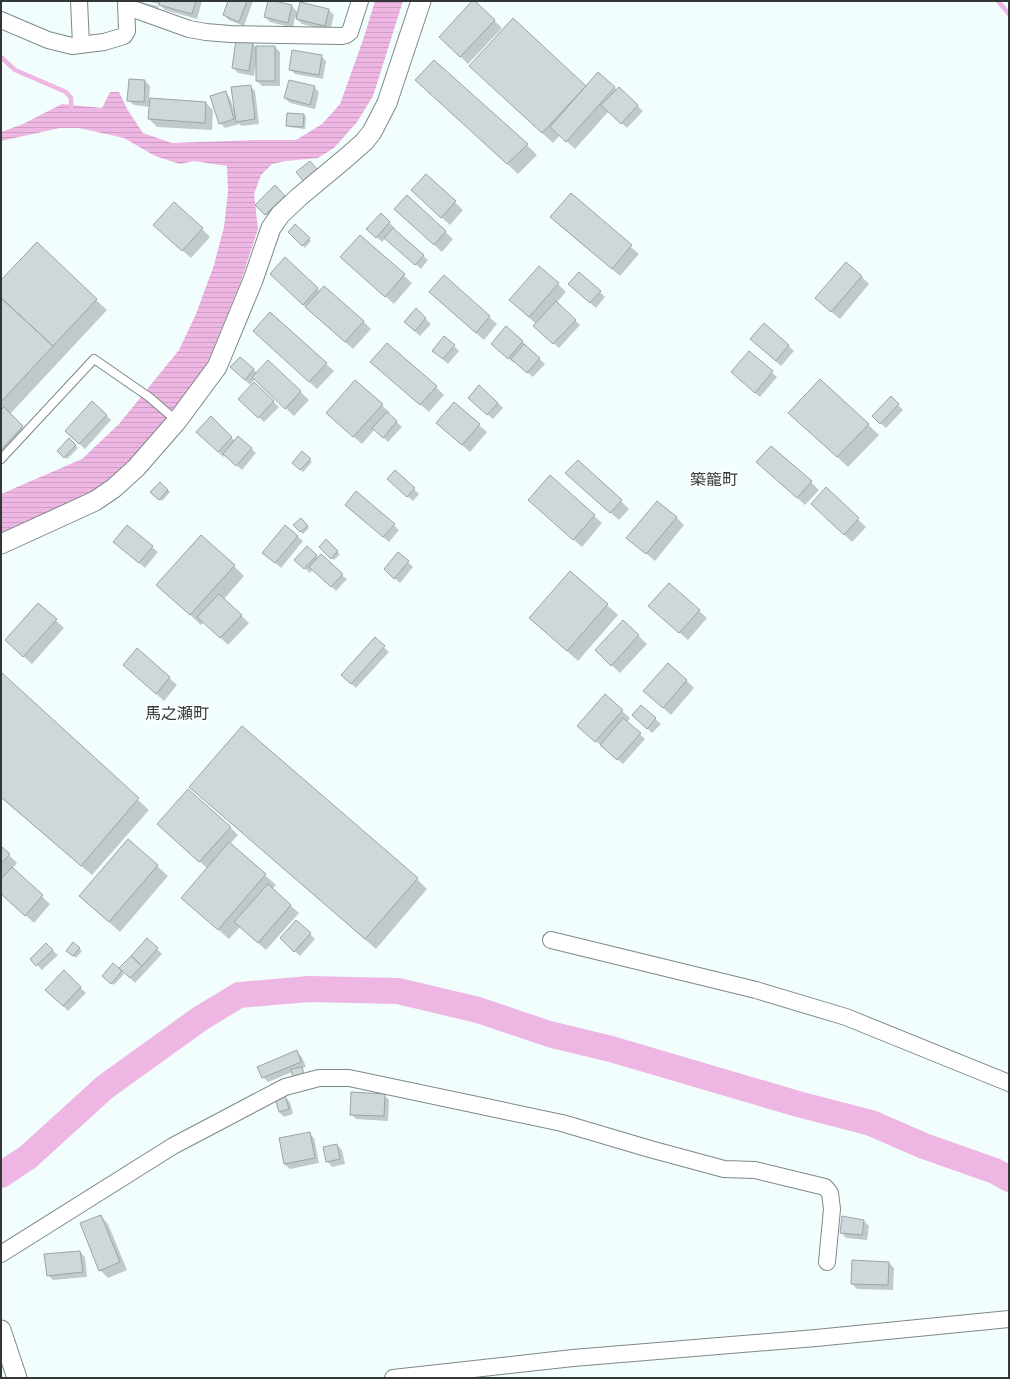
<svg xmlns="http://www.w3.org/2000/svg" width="1010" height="1379" viewBox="0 0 1010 1379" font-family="'Alegreya Sans','Noto Sans JP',sans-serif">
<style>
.water{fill:url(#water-rules)}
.shadow{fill:#0003}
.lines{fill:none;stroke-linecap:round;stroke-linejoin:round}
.stream{stroke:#eeb6e3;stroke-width:4.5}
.river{stroke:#eeb6e3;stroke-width:26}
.building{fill:#ced8da;stroke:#9ba5a6}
.service-casing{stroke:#7e8889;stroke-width:10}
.minor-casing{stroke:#7e8889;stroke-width:18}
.tertiary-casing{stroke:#7e8889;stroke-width:21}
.service{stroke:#fff;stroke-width:8}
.minor{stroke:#fff;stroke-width:16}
.tertiary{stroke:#fff;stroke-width:19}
.labels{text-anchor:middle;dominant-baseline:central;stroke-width:3;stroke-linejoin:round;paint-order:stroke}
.quarter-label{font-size:16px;fill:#343d3e;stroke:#fff}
</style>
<defs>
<pattern id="water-rules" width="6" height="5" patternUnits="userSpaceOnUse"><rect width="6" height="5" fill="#eeb6e3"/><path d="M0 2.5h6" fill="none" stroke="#cd9dc3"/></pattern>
</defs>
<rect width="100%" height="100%" fill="#f2fdfe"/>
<path class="water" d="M 375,1 L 403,1 L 373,96 L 357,122 L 334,148 L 318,158 L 286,161 L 272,164 L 261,175 L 254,194 L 258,229 L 240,284 L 204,371 L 177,407 L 149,441 L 105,485 L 49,513 L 1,533 L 1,494 L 82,459 L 119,424 L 179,350 L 196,314 L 214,265 L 224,227 L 228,192 L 227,166 L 194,161 L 180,164 L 155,156 L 124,138 L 79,128 L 60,128 L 1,141 L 1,132 L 23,124 L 62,104 L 102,108 L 110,92 L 119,92 L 127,109 L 143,133 L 172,143 L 256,140 L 296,140 L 322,124 L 340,104 L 363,40 Z"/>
<path class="shadow" d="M 136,1 L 158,6 L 158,4 L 146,1 L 202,1 L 197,19 L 165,10 L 159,4 L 158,8 L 138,3 Z
M 229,1 L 253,1 L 244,26 L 229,20 L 224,15 Z
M 269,1 L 292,6 L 298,13 L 301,3 L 296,1 L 304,1 L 303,4 L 329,10 L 334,15 L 330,31 L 302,24 L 295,17 L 293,28 L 270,22 L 265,17 Z
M 474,1 L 502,28 L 468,64 L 448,45 Z
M 253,44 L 256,47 L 275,47 L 280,52 L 280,86 L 262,86 L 257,81 L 257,63 L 256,63 L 254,76 L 238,73 L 233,68 Z
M 321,56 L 326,61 L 323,79 L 295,74 L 290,69 Z
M 598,74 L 617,90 L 619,88 L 643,111 L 627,128 L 609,111 L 575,149 L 560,135 L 553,143 L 481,76 L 586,87 Z
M 145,81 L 150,86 L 149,99 L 205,102 L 213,110 L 212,130 L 157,127 L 149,119 L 150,107 L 134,105 L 128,100 Z
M 250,86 L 255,91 L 259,124 L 242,126 L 239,124 L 225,128 L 220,123 L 225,92 L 230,98 L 234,110 L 235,110 Z
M 314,87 L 319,92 L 315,109 L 290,103 L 285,98 Z
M 427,90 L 527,145 L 537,155 L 518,174 Z
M 304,115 L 306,117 L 305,129 L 289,127 L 287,125 Z
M 426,175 L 463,210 L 450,225 L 420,198 Z
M 275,187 L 289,201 L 271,219 L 257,205 Z
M 571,195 L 639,254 L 620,276 L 559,225 Z
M 407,196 L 453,239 L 442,252 L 403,216 Z
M 381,215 L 395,228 L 394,229 L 428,260 L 421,269 L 385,238 L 382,242 L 368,229 Z
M 295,226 L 311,241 L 305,248 L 289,232 Z
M 202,229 L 210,237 L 191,258 L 162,233 Z
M 361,236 L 412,283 L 394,304 L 350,265 Z
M 285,259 L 320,291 L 363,321 L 371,329 L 353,349 L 314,315 L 279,282 Z
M 444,276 L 497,324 L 484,340 L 438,300 Z
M 861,276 L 869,284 L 840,319 L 824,306 Z
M 1,282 L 96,300 L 107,310 L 10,414 L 30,435 L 1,466 Z
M 558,284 L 566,292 L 556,303 L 580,325 L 559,348 L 540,331 L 536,324 L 510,300 Z
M 574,289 L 600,292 L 605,297 L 596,308 Z
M 416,310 L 431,324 L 420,336 L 410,327 Z
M 764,324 L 794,351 L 781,366 L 756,344 Z
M 262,339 L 326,364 L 334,371 L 317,389 Z
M 522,341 L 527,346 L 527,347 L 545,364 L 533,377 L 515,362 L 514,363 L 497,349 Z
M 454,346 L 459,351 L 448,364 L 439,356 Z
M 749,352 L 777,377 L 760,397 L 737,377 Z
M 240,358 L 257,373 L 268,361 L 309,400 L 294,416 L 255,379 L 250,385 L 237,372 Z
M 380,369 L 436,387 L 444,395 L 429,412 Z
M 821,380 L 879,435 L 848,467 L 800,423 Z
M 355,381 L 382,405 L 390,413 L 388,414 L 402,427 L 388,442 L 375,429 L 362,444 L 335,420 Z
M 254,383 L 279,407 L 264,422 L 240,399 Z
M 891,398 L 903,410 L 886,428 L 873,416 Z
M 474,403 L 498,403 L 503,408 L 493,419 Z
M 106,415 L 111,420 L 85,449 L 71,436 Z
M 211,418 L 235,441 L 251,448 L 256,453 L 242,470 L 225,455 L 223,457 L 198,432 Z
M 479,425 L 487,432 L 470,452 L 445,430 Z
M 69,439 L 78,448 L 67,459 L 58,451 Z
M 302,453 L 312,462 L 303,472 L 293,463 Z
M 766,470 L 811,482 L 819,490 L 805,505 Z
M 574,481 L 621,501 L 629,509 L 619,520 Z
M 160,483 L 170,492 L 162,501 L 152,492 Z
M 393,484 L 414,489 L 419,494 L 413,501 Z
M 826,489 L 866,527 L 852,542 L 820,511 Z
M 537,508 L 594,516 L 602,523 L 582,547 Z
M 351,510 L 394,525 L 399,530 L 389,542 Z
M 676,517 L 684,525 L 655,561 L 628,538 Z
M 301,520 L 309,528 L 303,534 L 295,525 Z
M 127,526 L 158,552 L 145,568 L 120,547 Z
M 285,526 L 303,541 L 281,568 L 269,557 Z
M 326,541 L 340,554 L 334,560 L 320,547 Z
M 307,547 L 319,558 L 347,579 L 336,591 L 313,569 L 310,573 L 296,560 Z
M 399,554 L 413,567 L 400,583 L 390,574 Z
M 234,566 L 244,576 L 224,599 L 249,623 L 228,645 L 204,622 L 201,625 L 157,585 Z
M 570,572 L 618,615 L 578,661 L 541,628 Z
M 669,584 L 707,618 L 688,640 L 658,614 Z
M 39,604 L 64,628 L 32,664 L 14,648 Z
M 623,621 L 647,644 L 620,673 L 604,658 Z
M 375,639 L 389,652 L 356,688 L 347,680 Z
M 137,649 L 177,685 L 164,701 L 132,672 Z
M 1,673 L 149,810 L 92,875 L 1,798 Z
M 686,680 L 694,688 L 671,715 L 653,699 Z
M 641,706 L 661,724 L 652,733 L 638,720 Z
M 622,711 L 630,718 L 627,722 L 645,739 L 623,764 L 586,733 Z
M 201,797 L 417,879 L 427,889 L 376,949 Z
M 230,827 L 238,835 L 230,844 L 276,885 L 272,889 L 299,913 L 266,950 L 240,927 L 229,939 L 193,908 L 208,869 L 166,832 Z
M 129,840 L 168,876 L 120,932 L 91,906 Z
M 1,847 L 17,863 L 12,869 L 50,904 L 34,923 L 1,893 Z
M 310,934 L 315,939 L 300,956 L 286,943 Z
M 46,944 L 58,955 L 42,970 L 31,959 Z
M 74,944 L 82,951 L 76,958 L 68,951 Z
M 157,949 L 162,954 L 135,983 L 121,968 Z
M 113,964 L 124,974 L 114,985 L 103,976 Z
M 64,972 L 86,993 L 68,1011 L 47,990 Z
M 296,1051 L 302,1057 L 306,1067 L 302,1068 L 306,1078 L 292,1072 L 268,1082 L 263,1077 Z
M 384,1095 L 389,1100 L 388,1121 L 356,1119 L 351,1114 Z
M 285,1097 L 290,1102 L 293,1114 L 284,1117 L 279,1112 Z
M 309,1133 L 314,1138 L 319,1163 L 290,1169 L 284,1164 Z
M 337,1145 L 342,1150 L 345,1164 L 332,1167 L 327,1161 Z
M 101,1216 L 108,1224 L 127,1270 L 108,1278 L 100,1270 Z
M 864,1221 L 869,1226 L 867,1240 L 846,1238 L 841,1232 Z
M 80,1252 L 85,1257 L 87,1277 L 53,1280 L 48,1275 Z
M 889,1263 L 894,1268 L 893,1290 L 857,1289 L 852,1284 Z"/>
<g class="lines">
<path class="stream" d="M 998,1 L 1009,14
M 1,57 L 15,70 L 66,92 L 71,98 L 71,110"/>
<path class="river" d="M 1,1175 L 28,1157 L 105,1087 L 201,1018 L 239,995 L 309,989 L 398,991 L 478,1010 L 549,1034 L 611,1049 L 798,1104 L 871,1123 L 924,1146 L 995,1171 L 1009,1179"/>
</g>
<path class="building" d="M 160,1 L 196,1 L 192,14 L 159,5 Z
M 228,1 L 247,1 L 239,22 L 223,15 Z
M 268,1 L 275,1 L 292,5 L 288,23 L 264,17 Z
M 472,1 L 475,1 L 495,20 L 460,57 L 439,37 Z
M 300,2 L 329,9 L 325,26 L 296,19 Z
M 513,18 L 586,86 L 542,133 L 469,66 Z
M 236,40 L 253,43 L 249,71 L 232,68 Z
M 256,46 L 275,46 L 275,81 L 256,81 Z
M 292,50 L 322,55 L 319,75 L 289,70 Z
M 434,60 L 528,144 L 507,164 L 415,80 Z
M 598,72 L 615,87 L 566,142 L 550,127 Z
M 129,79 L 145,80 L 144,102 L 127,101 Z
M 289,80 L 315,86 L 310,105 L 284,98 Z
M 251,85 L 255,119 L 236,122 L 231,87 Z
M 619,87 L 638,105 L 621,124 L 601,105 Z
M 226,91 L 234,119 L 219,124 L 210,96 Z
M 150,98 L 206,102 L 205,123 L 148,119 Z
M 287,113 L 304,114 L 303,127 L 286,126 Z
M 310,161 L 318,170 L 304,182 L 296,172 Z
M 426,174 L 456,201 L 441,218 L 411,190 Z
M 275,185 L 285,196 L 265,215 L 255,205 Z
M 571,193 L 632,245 L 612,269 L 550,217 Z
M 407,195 L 446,231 L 434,245 L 394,209 Z
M 174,202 L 203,228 L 182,251 L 153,225 Z
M 381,213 L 390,222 L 376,238 L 366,229 Z
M 295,224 L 310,238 L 302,246 L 288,232 Z
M 393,228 L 424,255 L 415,265 L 384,238 Z
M 360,235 L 405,274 L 385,297 L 340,257 Z
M 37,242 L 97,299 L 53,346 L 1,298 L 1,280 Z
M 285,257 L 318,288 L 303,305 L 270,274 Z
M 846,262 L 862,276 L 831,312 L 815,298 Z
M 539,266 L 559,283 L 529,317 L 509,300 Z
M 579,272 L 601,291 L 590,303 L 568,284 Z
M 444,275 L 490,316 L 476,333 L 429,292 Z
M 324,286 L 364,321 L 345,342 L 305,307 Z
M 1,298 L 53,346 L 1,402 Z
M 556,301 L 576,320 L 553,344 L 533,326 Z
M 416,308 L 426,318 L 415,331 L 404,322 Z
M 270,312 L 327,363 L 309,382 L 253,331 Z
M 764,323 L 789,345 L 776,361 L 750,339 Z
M 506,326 L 523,341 L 508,359 L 491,344 Z
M 444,336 L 455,345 L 443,359 L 432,351 Z
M 387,343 L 437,386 L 420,405 L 370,362 Z
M 524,344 L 540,358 L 527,373 L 511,359 Z
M 749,351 L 773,371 L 755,393 L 731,372 Z
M 240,357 L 254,369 L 245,380 L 230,367 Z
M 268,360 L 301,391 L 285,409 L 252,377 Z
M 820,379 L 869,424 L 837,457 L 788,413 Z
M 355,380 L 383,404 L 353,437 L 326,413 Z
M 254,382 L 274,401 L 258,418 L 238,399 Z
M 479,385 L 498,403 L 487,415 L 468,398 Z
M 891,396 L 899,404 L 880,424 L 872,416 Z
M 92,401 L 107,415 L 79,444 L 65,431 Z
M 454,402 L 480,424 L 462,445 L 436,423 Z
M 4,407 L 23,426 L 1,450 L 1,410 Z
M 387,412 L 397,421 L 383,438 L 372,428 Z
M 211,416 L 232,437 L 218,452 L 196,432 Z
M 238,436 L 252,448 L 236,466 L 223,454 Z
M 69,438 L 76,445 L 64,458 L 57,451 Z
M 771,446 L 812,481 L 797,498 L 756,462 Z
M 302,451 L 311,459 L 300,470 L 292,463 Z
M 578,460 L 622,500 L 610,513 L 565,473 Z
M 395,470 L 415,488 L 407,497 L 387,479 Z
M 550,475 L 595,515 L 573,540 L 528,500 Z
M 160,482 L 168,490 L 159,500 L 150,492 Z
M 826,487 L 859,518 L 844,535 L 811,504 Z
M 356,491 L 395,524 L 383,537 L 345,505 Z
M 657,501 L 677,517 L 646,554 L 626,538 Z
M 301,518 L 308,526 L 300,532 L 293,525 Z
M 127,525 L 153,546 L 139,563 L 113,542 Z
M 285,525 L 298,536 L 275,563 L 262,553 Z
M 201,535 L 235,565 L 190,615 L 156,585 Z
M 326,539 L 338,551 L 331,559 L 319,547 Z
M 307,546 L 317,555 L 304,569 L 294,560 Z
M 398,552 L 409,561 L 394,579 L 384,569 Z
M 321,554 L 343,574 L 331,587 L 309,567 Z
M 570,571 L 608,604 L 567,651 L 529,618 Z
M 669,583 L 700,610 L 679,633 L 648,606 Z
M 219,594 L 242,615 L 220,638 L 197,617 Z
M 38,603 L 57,619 L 23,657 L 5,640 Z
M 623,620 L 639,635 L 611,666 L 595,650 Z
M 375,637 L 385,646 L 351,684 L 341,675 Z
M 137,648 L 170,677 L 156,694 L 123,665 Z
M 668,663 L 687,680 L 663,708 L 643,691 Z
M 1,672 L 139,798 L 81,866 L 1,797 Z
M 605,694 L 623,710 L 595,742 L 577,726 Z
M 641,705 L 656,718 L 647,729 L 632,715 Z
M 623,718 L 641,733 L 617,760 L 600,745 Z
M 242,726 L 418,878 L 365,939 L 189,787 Z
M 188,789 L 231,827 L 199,862 L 157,824 Z
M 128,839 L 158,865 L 109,922 L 79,896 Z
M 229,842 L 266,874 L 218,930 L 181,898 Z
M 1,846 L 10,854 L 1,864 Z
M 12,867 L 43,895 L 25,916 L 1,894 L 1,879 Z
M 268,884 L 291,905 L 258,943 L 234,922 Z
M 296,920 L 311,933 L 294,952 L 280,938 Z
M 147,938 L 158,948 L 142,966 L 131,956 Z
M 73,942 L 80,948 L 73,956 L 66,951 Z
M 46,943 L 53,950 L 36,966 L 30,959 Z
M 131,956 L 142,966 L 130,978 L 119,968 Z
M 113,963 L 122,971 L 111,984 L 102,976 Z
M 64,970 L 81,987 L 63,1006 L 45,990 Z
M 297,1050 L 301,1062 L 262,1078 L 257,1067 Z
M 302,1067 L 304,1075 L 293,1078 L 291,1069 Z
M 351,1092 L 385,1094 L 384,1116 L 350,1115 Z
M 285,1095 L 289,1109 L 279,1112 L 275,1098 Z
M 310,1132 L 315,1158 L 284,1164 L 279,1138 Z
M 337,1144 L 340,1159 L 326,1162 L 323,1147 Z
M 101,1215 L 120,1262 L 99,1271 L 80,1223 Z
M 842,1216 L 864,1220 L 862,1235 L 840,1233 Z
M 80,1251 L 83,1272 L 47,1276 L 44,1254 Z
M 852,1260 L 889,1262 L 888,1285 L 851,1284 Z"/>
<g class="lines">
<g class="service-casing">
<path id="service" d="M 1,459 L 94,359 L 149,397 L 177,421"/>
</g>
<g class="minor-casing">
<path id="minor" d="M 79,1 L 81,45
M 126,8 L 136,10 L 189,29 L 206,32 L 230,34 L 342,36 L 346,35 L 350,32 L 360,1
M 1,20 L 48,40 L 72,46 L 104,42 L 124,36 L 127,31 L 126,1
M 551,940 L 756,990 L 846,1017 L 1009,1083
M 1,1254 L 173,1146 L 285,1087 L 319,1078 L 349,1078 L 562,1123 L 650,1149 L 724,1169 L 755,1170 L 825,1187 L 830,1193 L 832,1209 L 827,1262
M 393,1378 L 573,1358 L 816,1338 L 1009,1319"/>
</g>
<g class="tertiary-casing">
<path id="tertiary" d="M 1,544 L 95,501 L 114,488 L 136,468 L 177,421 L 217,367 L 253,280 L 271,228 L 280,215 L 299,197 L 347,157 L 364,142 L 372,132 L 387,103 L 421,1
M 1,1330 L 17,1378"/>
</g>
<use href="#service" class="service"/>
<use href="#minor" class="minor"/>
<use href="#tertiary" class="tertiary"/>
</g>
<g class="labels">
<g class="quarter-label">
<text x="714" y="480">築籠町</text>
<text x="177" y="714">馬之瀬町</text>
</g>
</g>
<rect width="1010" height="1379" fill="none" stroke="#323637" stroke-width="4"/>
</svg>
